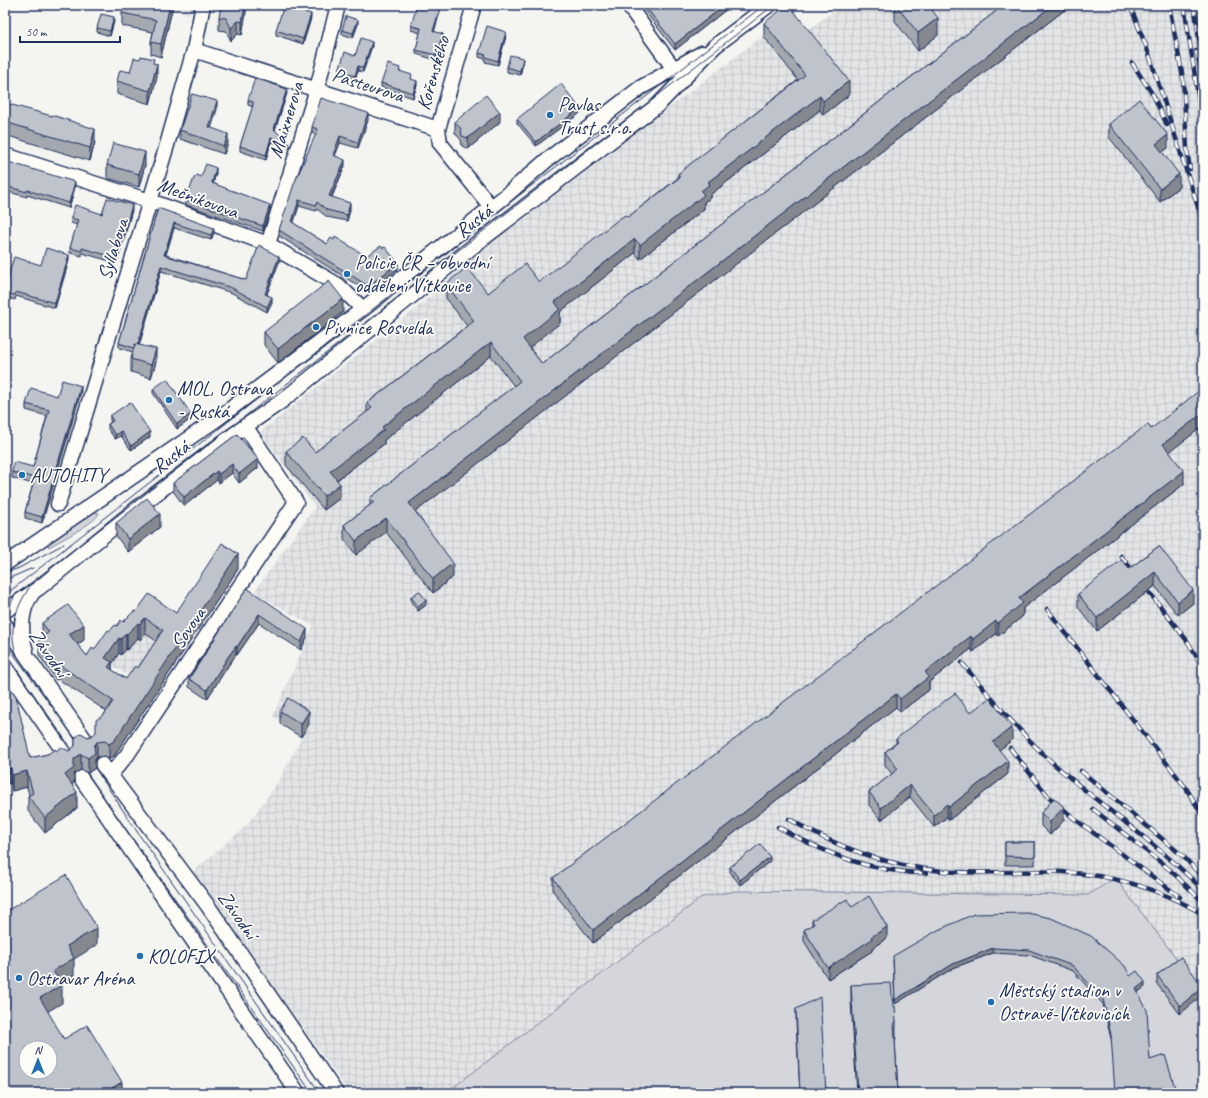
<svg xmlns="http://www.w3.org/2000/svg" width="1208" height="1098" viewBox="0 0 1208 1098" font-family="Caveat,sans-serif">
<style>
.built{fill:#e4e5e6}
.industrial{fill:url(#industrial-grid)}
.green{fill:#d4d6db;stroke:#78829c}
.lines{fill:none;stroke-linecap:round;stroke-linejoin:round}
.street-casing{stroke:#1b2f5e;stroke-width:17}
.street{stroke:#fdfcf7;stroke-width:14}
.tram{stroke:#1b2f5e;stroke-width:1}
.rail-casing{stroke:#1b2f5e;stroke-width:4.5}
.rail{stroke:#fdfcf7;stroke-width:3;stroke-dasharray:9;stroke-linecap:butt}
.wall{fill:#a4a8af;stroke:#1b2f5e;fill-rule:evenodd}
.shaded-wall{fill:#86888f;stroke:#1b2f5e}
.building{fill:#bfc3cc;stroke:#1b2f5e;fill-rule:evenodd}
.poi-dot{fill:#1f6fb2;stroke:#fdfcf7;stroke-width:1.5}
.labels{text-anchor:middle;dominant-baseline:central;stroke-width:3.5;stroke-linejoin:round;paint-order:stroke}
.street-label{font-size:20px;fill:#1b2f5e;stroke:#fdfcf7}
.poi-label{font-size:20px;fill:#1b2f5e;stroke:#fdfcf7;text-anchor:start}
</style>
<defs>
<pattern id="industrial-grid" width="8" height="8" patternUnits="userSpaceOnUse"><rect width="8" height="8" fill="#e4e5e6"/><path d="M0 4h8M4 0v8" fill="none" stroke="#c3c5c8"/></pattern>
</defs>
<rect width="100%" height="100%" fill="#f4f4f1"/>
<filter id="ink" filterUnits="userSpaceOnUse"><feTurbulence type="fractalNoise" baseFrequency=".025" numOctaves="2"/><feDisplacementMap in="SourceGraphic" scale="8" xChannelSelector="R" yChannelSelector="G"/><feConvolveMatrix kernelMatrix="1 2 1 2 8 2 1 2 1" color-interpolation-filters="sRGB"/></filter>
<g filter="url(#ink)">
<path class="built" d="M 154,5 L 192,5 L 190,15 Z"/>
<path class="industrial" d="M 842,5 L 1203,5 L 1203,993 L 1115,878 L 1089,895 L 736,891 L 702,897 L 446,1093 L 349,1093 L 193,872 L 247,825 L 278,782 L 303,735 L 273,716 L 313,626 L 254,592 L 315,507 L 260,432 L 418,307 L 460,268 L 790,15 L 804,33 Z
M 157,615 L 194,637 L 157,695 L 92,652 Z"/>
<path class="green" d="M 93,512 L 99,513 C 96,523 59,541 49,547 L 47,544 Z
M 1115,878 L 1203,993 L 1203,1093 L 446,1093 L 702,897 L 736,891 L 1088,895 Z"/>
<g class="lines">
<g class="street-casing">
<path id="street" d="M 628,5 L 674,69
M 194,50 L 438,129 L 440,143 L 491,207
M 438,129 L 474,5
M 5,155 L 156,203 L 268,244 L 338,285 L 363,309
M 268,244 L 317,89 L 338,5
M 58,504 L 167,145 L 194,50 L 203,5
M 5,564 L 217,419 L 363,309 L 503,198 L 547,160 L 640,88 L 702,53
M 5,611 L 39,588 L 136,509 L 230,437 L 282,401 L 476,244 L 658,105 L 715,46 L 769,5
M 5,625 L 88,744
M 26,651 C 20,632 20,610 32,594
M 5,667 L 68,758
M 102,764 L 208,906 L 336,1093
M 110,775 L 127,755 L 296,502 L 245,426
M 81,778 L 298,1093"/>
</g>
<use href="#street" class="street"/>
<path class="tram" d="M 5,573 L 19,568 L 64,544
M 5,580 L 33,568
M 5,595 L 764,5
M 5,603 L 774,5
M 5,642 L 82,748
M 8,647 C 3,630 6,612 14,597
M 5,653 L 73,754
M 17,655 C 7,631 16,608 29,588
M 15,666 L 23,679
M 95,768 L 140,836 L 320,1093
M 87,774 L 312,1093"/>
<g class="rail-casing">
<path id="rail" d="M 1130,5 L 1149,54 L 1203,223
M 1169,5 L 1183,78 L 1187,149 L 1190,169
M 1184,5 L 1203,128
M 1194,5 L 1202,58
M 1196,51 L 1203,76
M 1132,63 L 1153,95 L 1167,125
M 1121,556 L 1188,642 L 1203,668
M 1047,609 L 1186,788 L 1203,816
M 962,663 C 988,694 1014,726 1043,754 C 1094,802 1154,840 1203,890
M 1010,748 L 1048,796 L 1076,820 L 1180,897
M 1081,771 L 1184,857 L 1203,878
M 1093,809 L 1169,869 L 1203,902
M 789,819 C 836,847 887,866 942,871 C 982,875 1022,870 1063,872 C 1113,875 1160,889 1203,914
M 778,827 C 824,853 872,873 926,873"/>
</g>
<use href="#rail" class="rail"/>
</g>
<path class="wall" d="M 124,5 L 173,5 L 161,57 L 151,54 L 151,42 L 153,32 L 122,26 L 122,13 Z
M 246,5 L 246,12 L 242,35 L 238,34 L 231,41 L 226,31 L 219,30 L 219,17 Z
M 289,5 L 304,5 L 302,11 L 311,18 L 303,44 L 276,35 L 276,30 Z
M 640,5 L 732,5 L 675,50 Z
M 895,5 L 928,5 L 938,35 L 918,51 L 895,21 Z
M 1004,5 L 1071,5 L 415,512 L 453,577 L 433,593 L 386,532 L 356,555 L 344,539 L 344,525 L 370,505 L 370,498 L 514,386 L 491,356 L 384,440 L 384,444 L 337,480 L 340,498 L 324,510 L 286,465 L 286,451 L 315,452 L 367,412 L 367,403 L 467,326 L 446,298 L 446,284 L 488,293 L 539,282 L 628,217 L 678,178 L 678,174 L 798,80 L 764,37 L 764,23 L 849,95 L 823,115 L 820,110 L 710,195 L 710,198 L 704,202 L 704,209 L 640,259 L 635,253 L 560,312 L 560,323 L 529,347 L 542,364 Z
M 114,21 L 110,36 L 97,32 L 97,28 Z
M 358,24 L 353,38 L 342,34 L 342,30 Z
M 411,26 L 435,31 L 443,38 L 436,60 L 416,54 L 416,50 L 420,33 L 411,30 Z
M 506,36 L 498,65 L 485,62 L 485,59 L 479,57 L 479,53 Z
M 372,46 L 363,72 L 358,71 L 355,80 L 339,75 L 339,70 L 355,56 Z
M 154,63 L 157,77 L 150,104 L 117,94 L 117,81 L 130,72 Z
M 523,63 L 520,75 L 507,72 L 507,67 Z
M 400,71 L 417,85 L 413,98 L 381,87 L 381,83 Z
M 287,93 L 275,130 L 289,144 L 289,148 L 271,142 L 266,160 L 240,151 L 240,146 L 253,107 L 248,105 L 248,100 Z
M 5,101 L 5,103 L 95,142 L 90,161 L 5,135 Z
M 217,109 L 211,128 L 228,143 L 224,154 L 180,139 L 180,130 Z
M 580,113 L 536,146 L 517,123 L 517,119 Z
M 368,120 L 358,148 L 340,143 L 335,156 L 345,166 L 332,197 L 350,210 L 347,221 L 327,217 L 317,209 L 316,211 L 299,206 L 293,223 L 327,244 L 366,256 L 398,269 L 371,290 L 365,290 L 279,236 L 279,230 L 316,135 L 312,133 L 312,127 Z
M 455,122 L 500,122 L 468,149 L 462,146 L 461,140 L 455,133 Z
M 1109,124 L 1168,148 L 1162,152 L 1179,187 L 1160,202 L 1109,137 Z
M 5,161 L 75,187 L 69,208 L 27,195 L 27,197 L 5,191 Z
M 107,165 L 145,165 L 139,187 L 107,178 Z
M 216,173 L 213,183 L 270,211 L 263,231 L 186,205 L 186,200 L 201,177 Z
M 158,208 L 214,233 L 211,240 L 174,228 L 166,255 L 246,280 L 279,262 L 267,294 L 272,302 L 267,312 L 232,293 L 161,271 L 139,345 L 156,362 L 151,378 L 131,372 L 131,359 L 133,352 L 119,348 L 119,343 Z
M 132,210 L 117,263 L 82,253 L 82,256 L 70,253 L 70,248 L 77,225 L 71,223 L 71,218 Z
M 69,260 L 55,308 L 16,296 L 15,300 L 5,297 L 5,287 L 41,265 Z
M 343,312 L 278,363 L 264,345 L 264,332 Z
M 153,389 L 191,419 L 177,429 L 153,393 Z
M 81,392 L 42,523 L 25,518 L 25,512 L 33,484 L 12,478 L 12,472 L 33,467 L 47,416 L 26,410 L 26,404 L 57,396 Z
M 110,416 L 150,437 L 131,450 L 121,436 L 115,439 L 108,429 L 108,424 L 111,422 L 110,421 Z
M 1203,426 L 1169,452 L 1184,484 L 1023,608 L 1023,616 L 998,636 L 996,634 L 973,652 L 971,649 L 929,682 L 929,690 L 900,712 L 896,707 L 593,943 L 553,891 L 553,878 L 1151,429 Z
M 237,434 L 258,468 L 239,483 L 232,473 L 219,483 L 217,480 L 184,506 L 173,491 L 173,483 Z
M 116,523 L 160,527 L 128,552 L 116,536 Z
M 1159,546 L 1193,603 L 1178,615 L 1155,586 L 1097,631 L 1078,607 L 1078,594 L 1129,569 Z
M 238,569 L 114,756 L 109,759 L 105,756 L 97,757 L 95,760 L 95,768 L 88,773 L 81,770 L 74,774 L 74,783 L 72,785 L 77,808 L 45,833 L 28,811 L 28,796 L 29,795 L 27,787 L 12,791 L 11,783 L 8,784 L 5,771 L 5,682 L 30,758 L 48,754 L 56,751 L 69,751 L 75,747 L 75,738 L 88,737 L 93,735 L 96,732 L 106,711 L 58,679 L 56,680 L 39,655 L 39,639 L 42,637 L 42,623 L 84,640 L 77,645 L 87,656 L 94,650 L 110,631 L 136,612 L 176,613 ZM 145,633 L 156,641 L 138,668 L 126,679 L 112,670 L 112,664 L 119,653 L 121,655 L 126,649 L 127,650 L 138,638 L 140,640 Z
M 247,588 L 307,637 L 301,650 L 259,623 L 237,655 L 236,655 L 228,666 L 207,699 L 189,687 L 189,679 Z
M 411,597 L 426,605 L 418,611 L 411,602 Z
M 280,711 L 309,724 L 301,737 L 280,724 Z
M 896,739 L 1012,740 L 999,750 L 1008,774 L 949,820 L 947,817 L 934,827 L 910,797 L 881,820 L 869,805 L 869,792 L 892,774 L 885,765 L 885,752 L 896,743 Z
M 1041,813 L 1064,820 L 1050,835 L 1041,826 Z
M 1005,842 L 1035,842 L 1035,865 L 1005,865 Z
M 770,861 L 740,885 L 730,872 L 730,867 Z
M 852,907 L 887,938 L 872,948 L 872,951 L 828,979 L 804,941 L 804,930 L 812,925 L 812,920 Z
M 974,914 L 1130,976 L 1145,987 L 1138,992 L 1150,1060 L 1176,1093 L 1111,1039 L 1103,1004 L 1073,971 L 1029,955 L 993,953 L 953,968 L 895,1004 L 893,960 Z
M 1181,957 L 1180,1014 L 1157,984 L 1157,975 Z
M 851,985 L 893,1006 L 896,1022 L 896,1039 L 895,1040 L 898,1093 L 857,1093 L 851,1002 Z
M 796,1009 L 826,1093 L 800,1093 L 796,1022 Z"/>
<path class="shaded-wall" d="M 170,5 L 173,5 L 161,57 L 161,44 Z
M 245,5 L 246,5 L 246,12 L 242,35 L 242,22 Z
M 303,5 L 304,5 L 301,15 L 301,11 Z
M 441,5 L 442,5 L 433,36 L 433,31 Z
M 725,5 L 732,5 L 675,50 L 675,44 Z
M 1053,5 L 1071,5 L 409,517 L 409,503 Z
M 311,14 L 311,18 L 303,44 L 303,39 Z
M 114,17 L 114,21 L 110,36 L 110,31 Z
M 938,18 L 938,35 L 918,51 L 918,33 Z
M 358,20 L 358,24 L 353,38 L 353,33 Z
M 238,21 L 238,34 L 231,41 L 231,28 Z
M 506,32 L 506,36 L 498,65 L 498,61 Z
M 443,34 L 443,38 L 436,60 L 436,55 Z
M 372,42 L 372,46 L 363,72 L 363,68 Z
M 523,58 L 523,63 L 520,75 L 520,71 Z
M 157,64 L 157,77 L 150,104 L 150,91 Z
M 358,66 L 358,71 L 355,80 L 355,76 Z
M 417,81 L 417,85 L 413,98 L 413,93 Z
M 849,81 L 849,95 L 823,115 L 823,101 Z
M 287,89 L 287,93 L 274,133 L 274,129 Z
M 820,96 L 820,110 L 710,195 L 710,198 L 704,202 L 704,209 L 640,259 L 640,245 L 701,191 L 708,182 Z
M 217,101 L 217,109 L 209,135 L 209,127 Z
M 580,108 L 580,113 L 536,146 L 536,142 Z
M 500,112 L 500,122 L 468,149 L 468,138 Z
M 368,113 L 368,120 L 358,148 L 358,142 Z
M 95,129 L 95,142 L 90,161 L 90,148 Z
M 228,134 L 228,143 L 224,154 L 224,146 Z
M 1168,135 L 1168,148 L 1156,157 L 1156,144 Z
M 340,136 L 340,143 L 333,161 L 333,155 Z
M 271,138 L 271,142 L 266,160 L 266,155 Z
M 145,152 L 145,165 L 139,187 L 139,174 Z
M 345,160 L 345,166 L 329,202 L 329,196 Z
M 216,168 L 216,173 L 212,188 L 212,183 Z
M 1179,174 L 1179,187 L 1160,202 L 1160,189 Z
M 75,182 L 75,187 L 69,208 L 69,203 Z
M 299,200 L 299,206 L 292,228 L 292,222 Z
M 350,203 L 350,210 L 347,221 L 347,215 Z
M 132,205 L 132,210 L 117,263 L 117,258 Z
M 270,205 L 270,211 L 263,231 L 263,226 Z
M 174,223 L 174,228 L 164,260 L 164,255 Z
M 214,228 L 214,233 L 211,240 L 211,235 Z
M 635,239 L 635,253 L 560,312 L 560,323 L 523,353 L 523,339 L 555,302 Z
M 69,255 L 69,260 L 55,308 L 55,303 Z
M 279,257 L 279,262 L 265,299 L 265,294 Z
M 398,263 L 398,269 L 371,290 L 371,284 Z
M 161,266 L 161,271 L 137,353 L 137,348 Z
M 272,297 L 272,302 L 267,312 L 267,307 Z
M 343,299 L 343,312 L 278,363 L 278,349 Z
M 491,342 L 491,356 L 384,440 L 384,444 L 330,485 L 330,471 L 382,427 Z
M 156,349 L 156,362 L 151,378 L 151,365 Z
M 81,386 L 81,392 L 42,523 L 42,517 Z
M 1203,413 L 1203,426 L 1163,457 L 1163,444 Z
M 191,414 L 191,419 L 177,429 L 177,424 Z
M 121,431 L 121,436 L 115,439 L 115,435 Z
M 150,432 L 150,437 L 131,450 L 131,446 Z
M 258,459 L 258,468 L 239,483 L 239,474 Z
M 232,464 L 232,473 L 219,483 L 219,474 Z
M 217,471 L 217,480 L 184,506 L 184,497 Z
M 1184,471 L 1184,484 L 1023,608 L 1023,616 L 998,636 L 998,623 L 1019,598 Z
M 340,484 L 340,498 L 324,510 L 324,496 Z
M 160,514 L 160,527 L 128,552 L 128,539 Z
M 386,518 L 386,532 L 356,555 L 356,541 Z
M 238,554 L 238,569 L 114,756 L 109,759 L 109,744 Z
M 453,563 L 453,577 L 433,593 L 433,579 Z
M 1155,572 L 1155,586 L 1097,631 L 1097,618 Z
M 1193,590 L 1193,603 L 1178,615 L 1178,602 Z
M 426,600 L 426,605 L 418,611 L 418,606 Z
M 259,614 L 259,623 L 237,655 L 237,647 Z
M 145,618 L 145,633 L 140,640 L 140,624 Z
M 996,621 L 996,634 L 973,652 L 973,639 Z
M 138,623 L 138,638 L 127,650 L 127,634 Z
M 84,625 L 84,640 L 69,650 L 69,634 Z
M 307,629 L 307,637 L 301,650 L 301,642 Z
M 126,633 L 126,649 L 121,655 L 121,639 Z
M 971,636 L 971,649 L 929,682 L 929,690 L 900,712 L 900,699 L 925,672 Z
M 119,638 L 119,653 L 112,664 L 112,677 L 108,683 L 105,658 Z
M 236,646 L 236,655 L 228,666 L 207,699 L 207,690 L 228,657 Z
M 56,664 L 58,664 L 58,679 L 56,680 Z
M 896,694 L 896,707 L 593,943 L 593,930 Z
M 309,711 L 309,724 L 301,737 L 301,724 Z
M 1012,727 L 1012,740 L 993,755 L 993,742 Z
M 97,742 L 97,757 L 95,760 L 95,768 L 88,773 L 88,758 L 94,746 Z
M 81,754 L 81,770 L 74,774 L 74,783 L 65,790 L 65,775 L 74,759 Z
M 1008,761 L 1008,774 L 949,820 L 949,807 Z
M 11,768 L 11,783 L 8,784 L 8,769 Z
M 27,771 L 27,787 L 12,791 L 12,775 Z
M 910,785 L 910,797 L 881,820 L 881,808 Z
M 77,792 L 77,808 L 45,833 L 45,818 Z
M 947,804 L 947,817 L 934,827 L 934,815 Z
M 1064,807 L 1064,820 L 1050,835 L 1050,822 Z
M 770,857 L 770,861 L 740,885 L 740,880 Z
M 887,927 L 887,938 L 872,948 L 872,951 L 828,979 L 828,968 L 871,937 Z
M 97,928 L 97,945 L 74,959 L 74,975 L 53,989 L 53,971 L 67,946 Z
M 993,948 L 993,953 L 953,968 L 895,1004 L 895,1000 L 953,964 Z
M 1145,982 L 1145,987 L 1136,993 L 1136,989 Z
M 62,985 L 62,1003 L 40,1016 L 40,998 Z
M 1203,987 L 1203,995 L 1180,1014 L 1180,1006 Z
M 122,1082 L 122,1093 L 109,1093 L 109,1090 Z
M 1176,1091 L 1176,1093 L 1169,1093 Z"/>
<path class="building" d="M 124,5 L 170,5 L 161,44 L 151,42 L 156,20 L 122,13 Z
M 221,5 L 245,5 L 242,22 L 238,21 L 231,28 L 226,18 L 219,17 Z
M 289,5 L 303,5 L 301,11 L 311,14 L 303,39 L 276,30 L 283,8 L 288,7 Z
M 417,5 L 441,5 L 433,31 L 443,34 L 436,55 L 416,50 L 421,28 L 411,26 Z
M 644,5 L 725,5 L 675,44 Z
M 787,5 L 789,5 L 849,81 L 823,101 L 820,96 L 708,182 L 710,184 L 701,191 L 704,195 L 640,245 L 635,239 L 555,302 L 560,309 L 523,339 L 542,364 L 1004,5 L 1053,5 L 409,503 L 453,563 L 433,579 L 386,518 L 356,541 L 344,525 L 374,502 L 370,498 L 520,381 L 491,342 L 382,427 L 384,430 L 330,471 L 340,484 L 324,496 L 286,451 L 303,438 L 315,452 L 372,408 L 367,403 L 474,321 L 446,284 L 467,267 L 488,293 L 525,264 L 539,282 L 619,219 L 625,215 L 628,217 L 680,177 L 678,174 L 685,168 L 805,75 L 764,23 Z
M 896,5 L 928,5 L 938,18 L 918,33 Z
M 101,14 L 114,17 L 110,31 L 97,28 Z
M 346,16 L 358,20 L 353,33 L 342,30 Z
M 487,26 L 506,32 L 498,61 L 485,57 L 486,55 L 479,53 Z
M 361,38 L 372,42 L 363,68 L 358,66 L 355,76 L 339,70 L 345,52 L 355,56 Z
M 510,55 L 523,58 L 520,71 L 507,67 Z
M 141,56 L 154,59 L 153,63 L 157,64 L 150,91 L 117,81 L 120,70 L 130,72 L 134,58 L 140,59 Z
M 388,64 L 400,68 L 399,71 L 412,75 L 411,79 L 417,81 L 413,93 L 381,83 Z
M 255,78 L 287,89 L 274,129 L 289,144 L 271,138 L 266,155 L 240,146 L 253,105 L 253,102 L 248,100 Z
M 561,84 L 580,108 L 536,142 L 517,119 Z
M 192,94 L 217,101 L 209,127 L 228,134 L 224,146 L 180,130 Z
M 486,95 L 500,112 L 468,138 L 462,136 L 461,129 L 455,122 Z
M 321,98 L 368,113 L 358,142 L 340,136 L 333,155 L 345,160 L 329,196 L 350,203 L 347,215 L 327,210 L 317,202 L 316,205 L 299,200 L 292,222 L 327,244 L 331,238 L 334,240 L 335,237 L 366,256 L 381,246 L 383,248 L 385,247 L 398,263 L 371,284 L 365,284 L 279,230 L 294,184 L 318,129 L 312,127 Z
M 1139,99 L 1168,135 L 1156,144 L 1179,174 L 1160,189 L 1109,124 Z
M 5,103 L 52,116 L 52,115 L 95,129 L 90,148 L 5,122 Z
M 113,143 L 145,152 L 139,174 L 107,165 Z
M 5,161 L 75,182 L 69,203 L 27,190 L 27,192 L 5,186 Z
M 206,164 L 216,168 L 212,183 L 270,205 L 263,226 L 186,200 L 194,178 L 197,175 L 201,177 Z
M 107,198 L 132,205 L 117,258 L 82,248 L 82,251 L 70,248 L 78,220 L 71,218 L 75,205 L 102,214 Z
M 158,208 L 214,228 L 211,235 L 174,223 L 164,255 L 246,280 L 259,245 L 279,257 L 265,294 L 272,297 L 267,307 L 232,288 L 161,266 L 138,344 L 135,344 L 134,348 L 119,343 Z
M 46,248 L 69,255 L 55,303 L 16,292 L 15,295 L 5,293 L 5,287 L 14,257 L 41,265 Z
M 329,281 L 343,299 L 278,349 L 264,332 Z
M 135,344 L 156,349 L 151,365 L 131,359 Z
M 167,379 L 191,414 L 177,424 L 153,389 Z
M 62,380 L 81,386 L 42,517 L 25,512 L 35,478 L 12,472 L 14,462 L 33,467 L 49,410 L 26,404 L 31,388 L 57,396 Z
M 1200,390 L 1203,394 L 1203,413 L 1163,444 L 1184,471 L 1019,598 L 1023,603 L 998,623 L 996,621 L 973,639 L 971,636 L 925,672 L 929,677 L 900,699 L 896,694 L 593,930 L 553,878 L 1148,424 L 1151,429 Z
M 130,402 L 150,432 L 131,446 L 121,431 L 115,435 L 108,424 L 113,421 L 110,416 Z
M 237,434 L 258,459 L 239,474 L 232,464 L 219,474 L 217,471 L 184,497 L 173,483 Z
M 147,498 L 160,514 L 128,539 L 116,523 Z
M 222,543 L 238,554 L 114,741 L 109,744 L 105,741 L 97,742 L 94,746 L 95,753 L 88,758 L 81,754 L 74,759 L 74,768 L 65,775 L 77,792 L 45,818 L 28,796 L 33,793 L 27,771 L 12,775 L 11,768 L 8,769 L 5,755 L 5,682 L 16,696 L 30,758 L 48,754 L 55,749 L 56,751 L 61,747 L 69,751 L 75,746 L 75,738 L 81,733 L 88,737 L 93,735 L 96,732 L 96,720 L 104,715 L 113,701 L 58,664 L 56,664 L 39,639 L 49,632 L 42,623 L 68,605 L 84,625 L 69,634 L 87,656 L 92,648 L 94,650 L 108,630 L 110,631 L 115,625 L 117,626 L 121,620 L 123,622 L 134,611 L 136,612 L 149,594 L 176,613 ZM 145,618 L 163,630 L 138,668 L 135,666 L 126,679 L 108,667 L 112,662 L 105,658 L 119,638 L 121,639 L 126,633 L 127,634 L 138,623 L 140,624 Z
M 1159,546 L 1193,590 L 1178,602 L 1155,572 L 1097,618 L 1078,594 L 1122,560 L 1129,569 Z
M 247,588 L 307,629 L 301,642 L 259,614 L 237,647 L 236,646 L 228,657 L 207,690 L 189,679 Z
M 419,591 L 426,600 L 418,606 L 411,597 Z
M 955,693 L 970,713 L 989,698 L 1012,727 L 993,742 L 1008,761 L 949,807 L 947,804 L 934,815 L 910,785 L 881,808 L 869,792 L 898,769 L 885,752 L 898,742 L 896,739 Z
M 288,698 L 309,711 L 301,724 L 280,711 Z
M 1054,798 L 1064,807 L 1050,822 L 1041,813 Z
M 1005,842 L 1035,842 L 1035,857 L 1005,856 Z
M 760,844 L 770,857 L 740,880 L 730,867 Z
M 66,875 L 97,928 L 67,946 L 74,958 L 53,971 L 62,985 L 40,998 L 64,1039 L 87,1025 L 122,1082 L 109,1090 L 111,1093 L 5,1093 L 5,912 ZM 26,1048 L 50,1048 L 50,1072 L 26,1072 Z
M 869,896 L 887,927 L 871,937 L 872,939 L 828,968 L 804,930 L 814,924 L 812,920 L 847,899 L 852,907 Z
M 1027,913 L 1051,918 L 1091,936 L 1125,966 L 1130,976 L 1137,971 L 1145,982 L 1136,989 L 1147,1010 L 1150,1060 L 1165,1055 L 1176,1091 L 1169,1093 L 1115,1093 L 1111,1035 L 1103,999 L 1073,966 L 1029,950 L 993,948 L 953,964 L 895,1000 L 893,956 L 938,930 L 974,914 Z
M 1181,957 L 1203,987 L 1180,1006 L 1157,975 Z
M 891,983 L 893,1006 L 895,1006 L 896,1022 L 894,1022 L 898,1093 L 858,1093 L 851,985 Z
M 820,997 L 826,1093 L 800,1093 L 796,1009 Z"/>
</g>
<g class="poi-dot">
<circle cx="550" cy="115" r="4"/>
<circle cx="347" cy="274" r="4"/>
<circle cx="316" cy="327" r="4"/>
<circle cx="169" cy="400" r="4"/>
<circle cx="22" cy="475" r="4"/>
<circle cx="140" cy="956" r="4"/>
<circle cx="19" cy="978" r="4"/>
<circle cx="991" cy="1002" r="4"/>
</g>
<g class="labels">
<g class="street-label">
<text transform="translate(433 73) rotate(-74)">Kořenského</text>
<text transform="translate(368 85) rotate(18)">Pasteurova</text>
<text transform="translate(286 120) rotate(-73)">Maixnerova</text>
<text transform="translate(198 198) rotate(20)">Mečnikovova</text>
<text transform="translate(474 221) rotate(-38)">Ruská</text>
<text transform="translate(113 249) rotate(-73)">Syllabova</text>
<text transform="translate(171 457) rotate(-38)">Ruská</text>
<text transform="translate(188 628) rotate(-56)">Sovova</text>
<text transform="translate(49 653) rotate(55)">Závodní</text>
<text transform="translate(238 915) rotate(55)">Závodní</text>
</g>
<g class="poi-label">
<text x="558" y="104">Pavlas<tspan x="558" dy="23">Trust s.r.o.</tspan></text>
<text x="355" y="262">Policie ČR – obvodní<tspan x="355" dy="23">oddělení Vítkovice</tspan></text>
<text x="324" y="327">Pivnice Rosvelda</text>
<text x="177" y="388">MOL, Ostrava<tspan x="177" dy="23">- Ruská</tspan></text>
<text x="30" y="475">AUTOHITY</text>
<text x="148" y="956">KOLOFIX</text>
<text x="27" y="978">Ostravar Aréna</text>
<text x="999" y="990">Městský stadion v<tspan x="999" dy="23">Ostravě-Vítkovicích</tspan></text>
</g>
</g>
<rect width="1208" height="1098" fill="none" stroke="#fdfcf7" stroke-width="20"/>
<rect x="10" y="10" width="1188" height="1078" fill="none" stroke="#1b2f5e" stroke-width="1.5" filter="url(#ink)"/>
<g transform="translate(38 1060)"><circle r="19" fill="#fdfcf7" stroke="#a3aaba"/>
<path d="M0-3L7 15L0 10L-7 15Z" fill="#1f6fb2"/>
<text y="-6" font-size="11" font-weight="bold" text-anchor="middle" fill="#1b2f5e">N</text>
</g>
<path d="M20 36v6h100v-6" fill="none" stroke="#1b2f5e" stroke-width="2"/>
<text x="26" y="36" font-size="12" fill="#1b2f5e" stroke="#fdfcf7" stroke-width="3" paint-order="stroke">50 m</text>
</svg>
